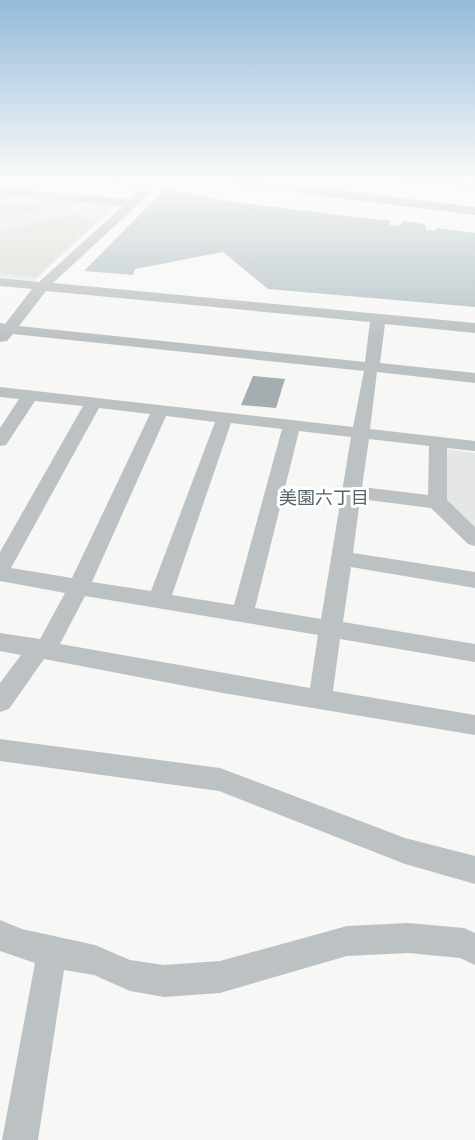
<svg xmlns="http://www.w3.org/2000/svg" width="475" height="1140" viewBox="0 0 475 1140" font-family="Rubik,'Noto Sans JP',sans-serif">
<style>
.built{fill:#e5e7e5}
.green{fill:#d8dcd4}
.water{fill:#b6c3c6}
.lines{fill:none;stroke-linecap:round;stroke-linejoin:round}
.river{fill:#b6c3c6;fill-rule:evenodd}
.building{fill:#a4aeb1}
.minor{fill:#bcc2c4;fill-rule:evenodd}
.labels{text-anchor:middle;dominant-baseline:central;stroke-width:6;stroke-linejoin:round;paint-order:stroke}
.neighbourhood-label{font-size:18px;fill:#566369;stroke:#fff}
</style>
<rect width="100%" height="100%" fill="#f7f7f5"/>
<path class="built" d="M 0,194 L 114,204 L 116,206 L 34,281 L 0,277 Z
M 444,449 L 475,453 L 475,534 L 442,503 Z"/>
<path class="green" d="M 2,202 L 25,204 L 45,202 L 39,208 L 45,209 L 34,214 L 31,211 L 2,218 L 4,221 L 1,221 L 0,204 Z
M 68,215 L 82,215 L 93,224 L 36,277 L 0,273 L 0,232 Z"/>
<path class="water" d="M 165,189 L 234,202 L 390,221 L 389,225 L 398,226 L 403,221 L 425,224 L 426,230 L 435,231 L 437,228 L 475,233 L 475,307 L 268,289 L 223,252 L 135,269 L 133,275 L 84,271 Z"/>
<g class="lines">
<path class="river" d="M 220,180 L 261,180 L 475,207 L 475,215 L 227,184 Z"/>
</g>
<path class="building" d="M 253,376 L 285,379 L 276,408 L 241,405 Z"/>
<g class="lines">
<path class="minor" d="M 103,180 L 152,183 L 154,185 L 147,196 L 53,283 L 475,323 L 475,333 L 385,324 L 380,363 L 475,373 L 475,383 L 377,372 L 370,429 L 475,441 L 475,451 L 447,448 L 447,500 L 475,527 L 475,546 L 468,544 L 431,508 L 360,499 L 353,553 L 475,572 L 475,588 L 351,567 L 343,622 L 475,644 L 475,662 L 340,639 L 333,691 L 475,715 L 475,735 L 217,692 L 44,659 L 9,709 L 0,712 L 0,683 L 21,655 L 0,651 L 0,633 L 40,639 L 65,593 L 0,581 L 0,552 L 83,406 L 35,401 L 6,445 L 0,446 L 0,428 L 19,399 L 0,397 L 0,387 L 353,427 L 364,371 L 13,334 L 7,341 L 0,342 L 0,323 L 5,324 L 32,289 L 0,286 L 0,278 L 39,282 L 123,206 L 0,194 L 0,188 L 130,199 L 141,188 L 109,183 ZM 46,291 L 370,322 L 365,362 L 19,326 ZM 99,408 L 150,414 L 72,578 L 11,568 ZM 166,416 L 215,422 L 151,591 L 92,582 ZM 231,423 L 282,429 L 234,605 L 172,595 ZM 299,431 L 351,437 L 321,619 L 255,608 ZM 369,439 L 429,446 L 428,495 L 362,487 ZM 85,596 L 318,635 L 310,688 L 60,644 Z
M 384,180 L 475,181 L 475,187 L 390,183 Z
M 0,739 L 220,768 L 405,838 L 475,856 L 475,884 L 405,864 L 219,791 L 0,761 Z
M 0,920 L 22,929 L 95,945 L 130,960 L 164,965 L 220,961 L 347,926 L 408,923 L 464,928 L 475,933 L 475,965 L 460,958 L 408,953 L 347,956 L 220,993 L 164,997 L 130,991 L 94,975 L 64,970 L 38,1140 L 2,1140 L 35,963 L 0,951 Z"/>
</g>
<linearGradient id="sky" x2="0" y2="1"><stop stop-color="#94bada"/><stop offset="0.53" stop-color="#fbfbfa"/><stop offset="1" stop-color="#fbfbfa" stop-opacity="0"/></linearGradient>
<rect width="475" height="340" fill="url(#sky)"/>
<g class="labels">
<g class="neighbourhood-label">
<text x="324" y="498">美園六丁目</text>
</g>
</g>
</svg>
